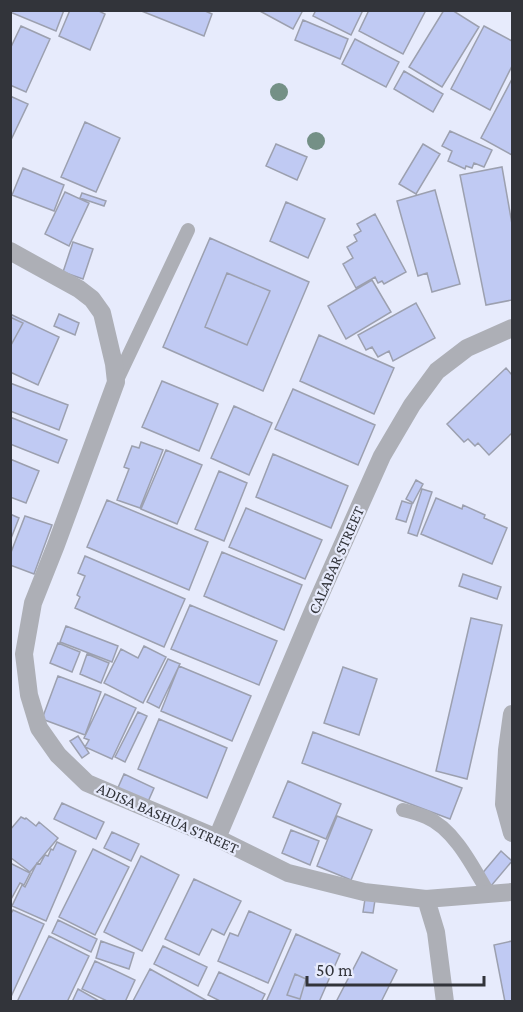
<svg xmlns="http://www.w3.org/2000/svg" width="523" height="1012" viewBox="0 0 523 1012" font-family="'Crimson Pro',serif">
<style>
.building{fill:#c0caf3;stroke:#9ca0af;stroke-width:1.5;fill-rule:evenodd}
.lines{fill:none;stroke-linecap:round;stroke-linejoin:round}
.lane{stroke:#adafb6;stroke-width:14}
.street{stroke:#adafb6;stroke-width:18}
.tree{fill:#749086}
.labels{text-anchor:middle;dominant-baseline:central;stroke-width:4.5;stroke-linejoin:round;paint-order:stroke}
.street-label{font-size:16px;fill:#32343a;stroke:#e7ebfc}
</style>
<rect width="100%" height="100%" fill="#e7ebfc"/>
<path class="building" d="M 10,10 L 64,10 L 56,31 L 10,12 Z
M 70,10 L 97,10 L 105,14 L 90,50 L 59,36 Z
M 139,10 L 203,10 L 212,14 L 204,36 Z
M 258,10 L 303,10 L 293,29 Z
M 316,10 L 363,10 L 351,35 L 313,16 Z
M 369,10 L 426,10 L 403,54 L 359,31 Z
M 444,10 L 452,10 L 479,27 L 442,87 L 409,67 Z
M 303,20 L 348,39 L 340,59 L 295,40 Z
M 21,26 L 50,39 L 26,92 L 10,85 L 10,49 Z
M 484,26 L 512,41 L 512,66 L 490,110 L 451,89 Z
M 355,39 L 399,62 L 386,87 L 342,64 Z
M 404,71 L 443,94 L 433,112 L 394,89 Z
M 512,79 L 512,155 L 481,138 Z
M 10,96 L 28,104 L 10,142 Z
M 85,122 L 120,138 L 96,192 L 61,177 Z
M 450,131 L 492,150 L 484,167 L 474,163 L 472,168 L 466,166 L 465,169 L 448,161 L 452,151 L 442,146 Z
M 276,144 L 307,157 L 297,180 L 266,166 Z
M 423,144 L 440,154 L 416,194 L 399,184 Z
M 502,167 L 512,224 L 512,300 L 486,305 L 460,175 Z
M 23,168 L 64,185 L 54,211 L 12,195 Z
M 435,190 L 460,284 L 432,292 L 427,273 L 418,276 L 397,201 Z
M 65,192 L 89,203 L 69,246 L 45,234 Z
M 82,193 L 106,201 L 104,206 L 80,198 Z
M 286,202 L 325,219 L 308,258 L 270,241 Z
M 375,214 L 406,272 L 384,284 L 382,281 L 378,283 L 375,277 L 356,288 L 343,264 L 353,258 L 347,247 L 357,241 L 354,235 L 361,231 L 357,224 Z
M 210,238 L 309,282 L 263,391 L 163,347 ZM 227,273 L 270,291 L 247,345 L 205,327 Z
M 73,242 L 93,249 L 83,279 L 63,272 Z
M 227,273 L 270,291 L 247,345 L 205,327 Z
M 372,280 L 391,312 L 346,339 L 328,306 Z
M 416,303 L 435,338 L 393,361 L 389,351 L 378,357 L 372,347 L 366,350 L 358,335 Z
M 10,314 L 59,337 L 38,385 L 10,372 L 10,347 L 23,323 L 10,317 Z
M 59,314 L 79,323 L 75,335 L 54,326 Z
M 10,317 L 23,323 L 10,347 Z
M 319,335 L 394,368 L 374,414 L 300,381 Z
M 506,368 L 512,375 L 512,433 L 489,455 L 478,443 L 475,446 L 468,439 L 464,442 L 447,424 Z
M 162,381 L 218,404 L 199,451 L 142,427 Z
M 10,383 L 68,405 L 59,430 L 10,411 Z
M 293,389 L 375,425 L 358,465 L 275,429 Z
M 234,406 L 272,423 L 249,475 L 211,458 Z
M 10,417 L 67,440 L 58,463 L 10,444 Z
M 141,442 L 163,450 L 140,508 L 117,500 L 129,469 L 124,467 L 132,446 L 139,448 Z
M 166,450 L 202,465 L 177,524 L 141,509 Z
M 273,454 L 348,486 L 331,528 L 256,497 Z
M 10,459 L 39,471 L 26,503 L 10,497 Z
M 219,471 L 247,483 L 224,541 L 195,529 Z
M 416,480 L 423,484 L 413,503 L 406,499 Z
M 422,489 L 432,492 L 417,536 L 408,533 Z
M 436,498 L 462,509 L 463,505 L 485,515 L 484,518 L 507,528 L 492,564 L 421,534 Z
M 107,500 L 208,542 L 189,590 L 87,547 Z
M 402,501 L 412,504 L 406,522 L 396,519 Z
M 246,508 L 322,540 L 305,579 L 229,547 Z
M 10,514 L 19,518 L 10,541 Z
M 25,516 L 52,525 L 34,574 L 10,565 L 10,555 Z
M 222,552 L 302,585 L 284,630 L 204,596 Z
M 85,556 L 185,599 L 164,647 L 75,608 L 80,597 L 77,595 L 85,576 L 78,573 Z
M 463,574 L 501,587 L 497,599 L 459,586 Z
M 190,605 L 277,641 L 259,685 L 171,649 Z
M 471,618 L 502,625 L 467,779 L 436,771 Z
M 66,626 L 118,646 L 112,662 L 60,642 Z
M 58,643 L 80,652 L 72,672 L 50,663 Z
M 144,646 L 166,657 L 143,703 L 104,683 L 121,649 L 138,658 Z
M 87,654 L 109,663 L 101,683 L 80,674 Z
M 168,659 L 180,664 L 159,708 L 147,702 Z
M 179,666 L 251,696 L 232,741 L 161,711 Z
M 343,667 L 377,679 L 359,735 L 324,723 Z
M 58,676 L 101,692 L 85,735 L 42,719 Z
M 105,694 L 136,708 L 112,759 L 85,747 L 89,740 L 84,738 Z
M 138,712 L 147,716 L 125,762 L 115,757 Z
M 159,719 L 227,748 L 207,798 L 138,769 Z
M 313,732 L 462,788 L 450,819 L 302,763 Z
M 78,736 L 89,753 L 82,758 L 70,741 Z
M 124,774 L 154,788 L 147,804 L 117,790 Z
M 288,781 L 341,804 L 326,839 L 273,817 Z
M 62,803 L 104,822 L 96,839 L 54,819 Z
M 337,816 L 372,830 L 351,880 L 317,866 Z
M 21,817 L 25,819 L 26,818 L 36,826 L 39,822 L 58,838 L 30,872 L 11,858 L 10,859 L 10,830 Z
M 291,830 L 319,841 L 310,865 L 282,853 Z
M 112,832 L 139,844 L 131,861 L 104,848 Z
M 57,842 L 76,851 L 46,921 L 12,906 L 22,885 L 25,887 L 37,863 L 40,864 L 45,855 L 48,856 L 51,849 L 53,850 Z
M 93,849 L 129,867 L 95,935 L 59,917 Z
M 501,851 L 512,861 L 491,886 L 480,876 Z
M 141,856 L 179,875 L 142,951 L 104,932 Z
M 10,863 L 30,873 L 24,885 L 20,883 L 10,901 Z
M 194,879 L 241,901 L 224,935 L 212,929 L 199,955 L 165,939 Z
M 365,899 L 375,900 L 373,913 L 363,912 Z
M 13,910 L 44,924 L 10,999 L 10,915 Z
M 249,911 L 291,930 L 268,983 L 218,961 L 230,933 L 238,936 Z
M 58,920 L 97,939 L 91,952 L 52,933 Z
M 296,934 L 340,954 L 319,1002 L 266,1002 ZM 295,974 L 306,979 L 300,999 L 287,995 Z
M 49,936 L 89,956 L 67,1002 L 17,1002 Z
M 101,941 L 134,953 L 129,969 L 96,958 Z
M 512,941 L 512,1002 L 505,1002 L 494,945 Z
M 163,946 L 207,967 L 198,986 L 154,964 Z
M 362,952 L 397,970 L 381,1002 L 336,1002 Z
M 95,961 L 135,980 L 125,1002 L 109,1002 L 82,989 Z
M 150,969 L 209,1002 L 133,1001 Z
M 219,972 L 265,994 L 261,1002 L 222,1002 L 208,995 Z
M 295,974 L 306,979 L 300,999 L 287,995 Z
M 78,989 L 101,1002 L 72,1002 Z"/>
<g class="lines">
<path class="lane" d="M 116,382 L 188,230
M 403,810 C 411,812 419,814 426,817 C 455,829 474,869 489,894"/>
<path class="street" d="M 10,251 L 79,289 L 92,299 L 102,313 L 114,364 L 116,382 L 56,545 L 33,603 L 24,654 L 29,695 L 39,728 L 58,755 L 87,783 L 217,838 L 288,873 L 364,892 L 426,899 L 512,892
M 512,714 L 507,750 L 504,804 L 512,833
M 217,838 L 313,611 L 382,456 L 412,405 L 437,371 L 467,348 L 512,328
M 426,899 L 436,932 L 445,1002"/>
</g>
<g class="tree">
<circle cx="279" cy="92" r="9"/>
<circle cx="316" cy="141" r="9"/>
</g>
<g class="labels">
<g class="street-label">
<text transform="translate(336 560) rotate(-66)">CALABAR STREET</text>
<text transform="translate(168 818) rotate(24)">ADISA BASHUA STREET</text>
</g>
</g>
<rect width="523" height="1012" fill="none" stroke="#32343a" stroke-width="24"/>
<path d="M307 976v9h177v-9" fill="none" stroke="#32343a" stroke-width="3"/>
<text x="316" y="976" font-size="18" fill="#32343a" stroke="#e7ebfc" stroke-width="4.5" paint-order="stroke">50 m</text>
</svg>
